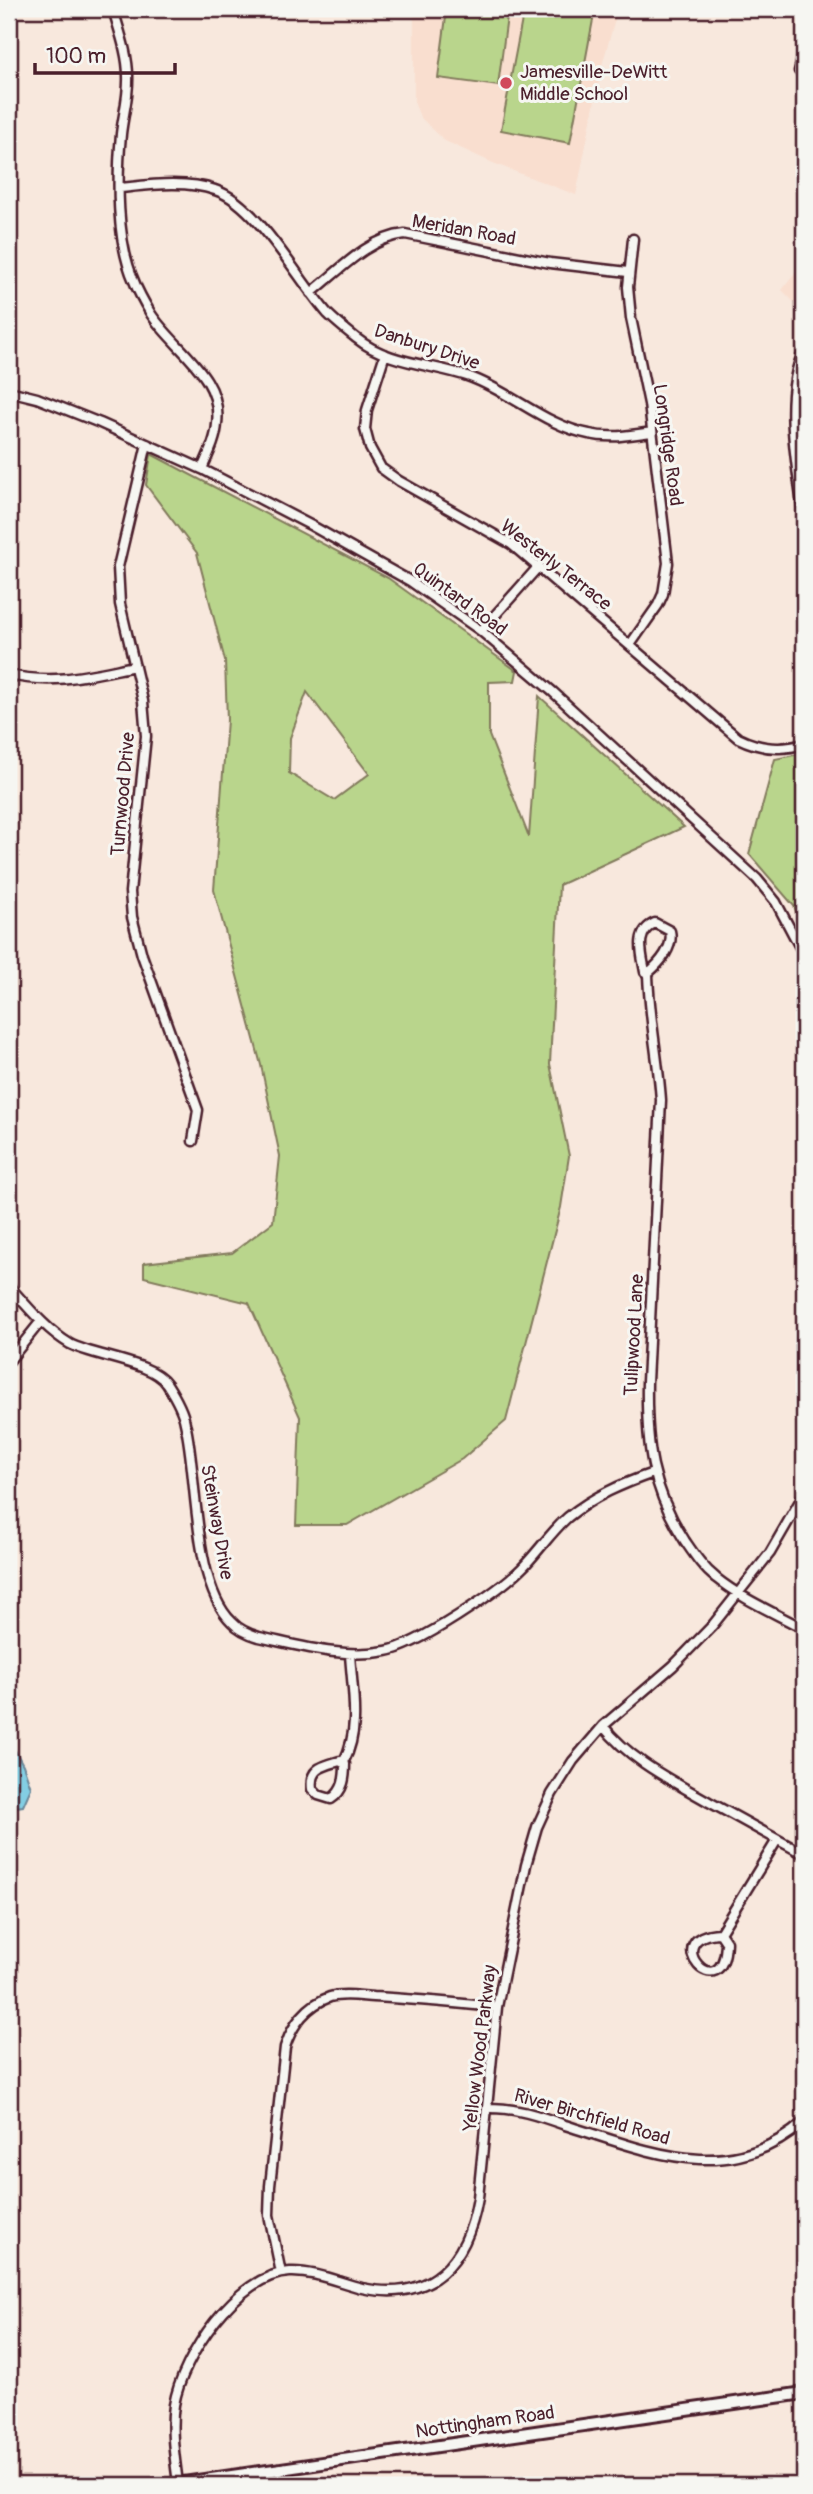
<svg xmlns="http://www.w3.org/2000/svg" width="813" height="2494" viewBox="0 0 813 2494" font-family="Pangolin,sans-serif">
<style>
.built{fill:#f9decf}
.green{fill:#b9d58c;stroke:#827a5c;stroke-width:2;fill-rule:evenodd}
.water{fill:#83cee3;stroke:#6c8899;stroke-width:2}
.lines{fill:none;stroke-linecap:round;stroke-linejoin:round}
.street-casing{stroke:#4a1f2b;stroke-width:13}
.secondary-casing{stroke:#4a1f2b;stroke-width:16}
.street{stroke:#f6f6f2;stroke-width:8}
.secondary{stroke:#f6f6f2;stroke-width:10}
.poi-dot{fill:#d1495b;stroke:#f6f6f2;stroke-width:2.5}
.labels{text-anchor:middle;dominant-baseline:central;stroke-width:6;stroke-linejoin:round;paint-order:stroke}
.poi-label{font-size:19px;fill:#4a1f2b;stroke:#f6f6f2;text-anchor:start}
.street-label{font-size:19px;fill:#4a1f2b;stroke:#f6f6f2}
</style>
<rect width="100%" height="100%" fill="#f8e8dd"/>
<filter id="ink" filterUnits="userSpaceOnUse"><feTurbulence type="fractalNoise" baseFrequency=".0143" numOctaves="2"/><feDisplacementMap in="SourceGraphic" scale="14" xChannelSelector="R" yChannelSelector="G"/><feConvolveMatrix kernelMatrix="1 2 1 2 8 2 1 2 1" color-interpolation-filters="sRGB"/></filter>
<g filter="url(#ink)">
<path class="built" d="M 414,9 L 618,9 L 602,65 L 576,195 L 493,163 L 445,141 L 420,117 L 414,102 Z
M 800,267 L 804,269 L 804,304 L 794,302 L 782,290 Z"/>
<path class="green" d="M 447,9 L 508,9 L 498,86 L 438,78 Z
M 524,9 L 595,9 L 570,143 L 501,130 Z
M 151,454 L 388,578 L 517,671 L 515,681 L 489,682 L 489,735 L 529,837 L 539,696 L 684,827 L 559,885 L 550,1064 L 569,1156 L 561,1207 L 506,1421 L 462,1459 L 347,1525 L 296,1525 L 300,1417 L 249,1303 L 144,1277 L 144,1263 L 232,1253 L 273,1222 L 280,1156 L 261,1065 L 214,890 L 227,720 L 225,661 L 197,553 L 146,485 ZM 307,692 L 369,774 L 334,800 L 289,773 L 290,738 Z
M 804,753 L 804,932 L 794,906 L 749,854 L 775,759 Z"/>
<path class="water" d="M 9,1739 L 23,1765 L 31,1788 L 23,1806 L 9,1808 Z"/>
<g class="lines">
<g class="street-casing">
<path id="street" d="M 113,9 C 119,30 128,54 128,76 C 129,96 123,115 121,134 C 117,178 116,241 134,281 C 138,292 145,304 151,314 C 175,350 223,376 217,424 C 216,440 208,455 202,469
M 799,71 L 804,51
M 120,188 C 150,185 186,180 215,190 C 257,203 298,280 328,314 C 336,322 346,330 356,338 C 388,364 433,364 470,377 C 511,392 546,426 589,434 C 610,439 632,435 652,432
M 311,293 C 339,271 368,238 405,234 L 550,263 L 628,272
M 804,351 C 781,397 798,469 804,519
M 385,354 L 367,410 L 365,429 L 370,448 L 381,468 L 399,481 L 511,544 L 738,738 C 760,749 781,751 804,744
M 9,391 L 37,398 L 100,423 L 202,469 L 312,526 L 410,581 L 481,631 L 553,692 L 757,879 L 776,902 L 804,955
M 147,444 L 118,567 L 120,604 L 143,701 L 146,736 L 130,892 L 132,917 L 142,955 L 198,1110 L 193,1141
M 481,631 L 539,566
M 630,645 L 658,605 L 663,594 L 668,563 L 649,404 L 631,318 L 628,287 L 633,239
M 9,675 C 56,685 89,675 135,666
M 655,923 L 670,931 C 674,947 660,963 648,973 L 645,972 C 642,954 634,932 655,923 Z
M 648,973 C 649,1016 658,1057 661,1100 L 647,1382 C 646,1444 651,1488 685,1541 C 694,1554 703,1568 716,1578 C 742,1599 775,1613 804,1629
M 9,1286 C 27,1306 46,1330 70,1344 C 95,1357 153,1362 167,1384 C 174,1395 183,1411 185,1423 C 198,1475 192,1584 232,1622 C 239,1630 249,1634 259,1637 C 301,1646 344,1659 386,1651 C 417,1646 499,1591 522,1568 C 538,1552 551,1532 568,1517 C 594,1496 622,1484 653,1473
M 9,1361 L 41,1321
M 603,1726 C 631,1761 671,1780 709,1802 C 741,1819 772,1837 804,1854
M 340,1761 L 345,1764 C 345,1777 344,1791 331,1799 L 318,1795 L 312,1789 C 309,1768 323,1766 340,1761 Z
M 344,1761 C 361,1729 352,1689 350,1654
M 720,1933 L 726,1942 C 724,2012 655,1936 720,1933 Z
M 720,1933 L 777,1840
M 487,2108 C 514,2107 540,2116 565,2125 C 648,2151 729,2188 804,2122
M 281,2273 L 269,2215 L 270,2186 L 285,2047 C 292,2025 307,2005 330,1997 C 343,1993 359,1996 373,1997 C 414,1999 455,2003 497,2007
M 178,2484 C 175,2458 170,2431 174,2405 C 182,2357 237,2274 290,2272 C 314,2271 338,2282 362,2288 C 432,2303 467,2262 478,2198 L 497,2007 L 526,1865 L 537,1827 L 552,1794 L 573,1761 L 603,1726 L 673,1666 L 712,1626 L 770,1553 L 804,1494"/>
</g>
<g class="secondary-casing">
<path id="secondary" d="M 170,2485 L 804,2393"/>
</g>
<use href="#street" class="street"/>
<use href="#secondary" class="secondary"/>
</g>
</g>
<circle class="poi-dot" cx="506" cy="83" r="7"/>
<g class="labels">
<g class="poi-label">
<text x="520" y="72">Jamesville-DeWitt<tspan x="520" dy="22">Middle School</tspan></text>
</g>
<g class="street-label">
<text transform="translate(464 230) rotate(10)">Meridan Road</text>
<text transform="translate(427 347) rotate(18)">Danbury Drive</text>
<text transform="translate(668 445) rotate(82)">Longridge Road</text>
<text transform="translate(556 565) rotate(38)">Westerly Terrace</text>
<text transform="translate(460 599) rotate(36)">Quintard Road</text>
<text transform="translate(123 794) rotate(-85)">Turnwood Drive</text>
<text transform="translate(634 1335) rotate(-87)">Tulipwood Lane</text>
<text transform="translate(217 1522) rotate(80)">Steinway Drive</text>
<text transform="translate(480 2048) rotate(-83)">Yellow Wood Parkway</text>
<text transform="translate(592 2117) rotate(16)">River Birchfield Road</text>
<text transform="translate(485 2422) rotate(-8)">Nottingham Road</text>
</g>
</g>
<rect width="813" height="2494" fill="none" stroke="#f6f6f2" stroke-width="35"/>
<rect x="18" y="18" width="778" height="2459" fill="none" stroke="#4a1f2b" stroke-width="2.5" filter="url(#ink)"/>
<path d="M35 63v10h140v-10" fill="none" stroke="#4a1f2b" stroke-width="3.5"/>
<text x="46" y="63" font-size="21" fill="#4a1f2b" stroke="#f6f6f2" stroke-width="5" paint-order="stroke">100 m</text>
</svg>
